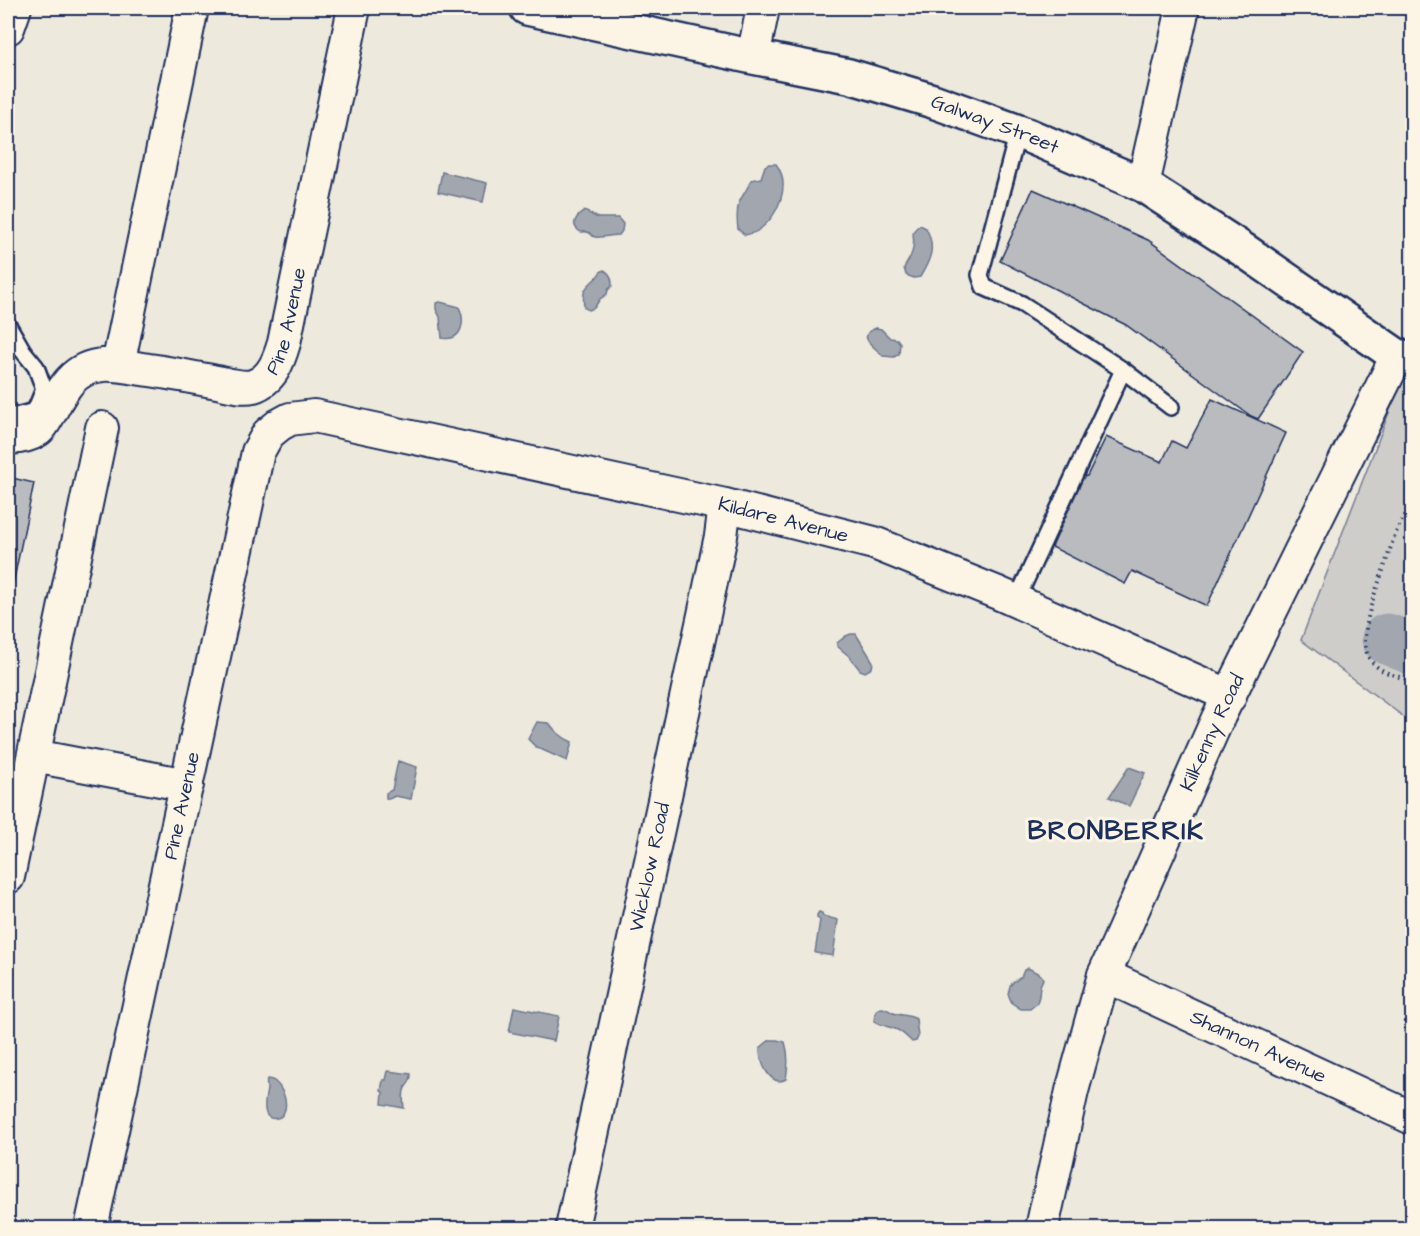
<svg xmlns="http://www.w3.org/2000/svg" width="1420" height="1236" viewBox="0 0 1420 1236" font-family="'Architects Daughter',sans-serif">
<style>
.green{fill:#cfcdca;stroke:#757e94;stroke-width:1.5}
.water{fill:#a2a7af;stroke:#6c778f;stroke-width:1.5}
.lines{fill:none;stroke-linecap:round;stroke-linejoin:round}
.river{stroke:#a2a7af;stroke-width:51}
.building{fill:#babbbe;stroke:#1b2f5e;stroke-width:1.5}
.service-casing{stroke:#1b2f5e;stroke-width:20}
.minor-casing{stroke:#1b2f5e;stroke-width:36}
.tertiary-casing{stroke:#1b2f5e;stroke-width:38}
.path{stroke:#1b2f5e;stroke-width:4;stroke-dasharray:1.5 4.5;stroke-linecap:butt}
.service{stroke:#fcf5e5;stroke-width:15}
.minor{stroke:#fcf5e5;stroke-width:32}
.tertiary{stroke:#fcf5e5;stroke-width:33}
.labels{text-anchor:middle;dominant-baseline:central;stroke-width:6;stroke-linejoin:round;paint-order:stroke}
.street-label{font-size:20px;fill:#1b2f5e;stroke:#fcf5e5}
.district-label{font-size:26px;font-weight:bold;letter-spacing:1.5px;fill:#1b2f5e;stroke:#fcf5e5}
</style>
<rect width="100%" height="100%" fill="#eee9dd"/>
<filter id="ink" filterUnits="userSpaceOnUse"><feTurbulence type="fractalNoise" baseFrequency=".0167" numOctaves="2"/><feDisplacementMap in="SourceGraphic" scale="12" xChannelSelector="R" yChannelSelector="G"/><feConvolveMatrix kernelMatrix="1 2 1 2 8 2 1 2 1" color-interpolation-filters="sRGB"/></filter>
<g filter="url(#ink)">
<path class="green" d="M 1402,379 L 1412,380 L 1412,723 L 1301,640 Z"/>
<path class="water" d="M 769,164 L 776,164 C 792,185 778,216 759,230 C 755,233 750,234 745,235 L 738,229 C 737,221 736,212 739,203 C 742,195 748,189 751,180 L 761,178 L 765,166 Z
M 442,172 L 487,183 L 483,202 L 438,192 Z
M 585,211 L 598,218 L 618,218 L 623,224 L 622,231 L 619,235 C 613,235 600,238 595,237 C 589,235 594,234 587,232 C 582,231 582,234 578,230 C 570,223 578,215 585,211 Z
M 920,225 L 926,228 C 936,247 931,259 920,277 L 914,278 L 906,275 L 904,268 C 908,261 912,256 913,248 C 916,237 908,233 920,225 Z
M 604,270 C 611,274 612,279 612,286 L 608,290 L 607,294 L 600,299 L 594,308 L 588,310 L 584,307 C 582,288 585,289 597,277 C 603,270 596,275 604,270 Z
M 440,302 L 459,307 C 466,322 462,342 442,338 L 440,317 L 436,309 L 436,303 Z
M 876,328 L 881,329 L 890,338 L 897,339 L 900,343 L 899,354 L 894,357 L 883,356 C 876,347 854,337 876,328 Z
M 851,634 L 856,634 L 873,662 L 872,668 L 865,672 L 860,670 L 849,656 L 837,646 L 837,643 L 846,636 Z
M 537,722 L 549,723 C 556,732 561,737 572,742 L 567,761 L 536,747 L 528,739 Z
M 398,761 L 417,767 L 411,799 L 395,796 L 389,799 L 386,798 L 386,793 L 392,790 Z
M 1129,767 L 1145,773 L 1129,806 L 1109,797 Z
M 819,912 L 822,913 L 823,916 L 838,920 L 833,956 L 815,953 L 820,920 L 817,918 L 817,915 Z
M 1028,968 L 1041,975 L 1043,979 L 1040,986 L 1039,996 L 1037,1003 L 1030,1009 L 1021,1009 L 1012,1003 L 1008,994 L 1010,986 L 1013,982 L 1021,977 L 1024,970 Z
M 514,1007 L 559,1016 L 554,1041 L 509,1032 Z
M 882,1008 C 886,1008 888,1010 891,1012 C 899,1016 908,1014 916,1019 L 918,1037 L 916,1041 L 912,1042 C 907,1037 902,1031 895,1029 C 888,1026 881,1026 874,1021 L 875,1014 L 878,1009 Z
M 770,1040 L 777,1040 L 785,1042 C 789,1055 788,1066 786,1079 C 770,1088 759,1061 760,1048 Z
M 388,1071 L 411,1074 C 411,1081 409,1082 405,1088 C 402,1094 403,1101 404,1108 L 382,1104 L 383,1092 L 381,1091 L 383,1080 L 386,1080 Z
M 267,1079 C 280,1079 289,1101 284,1112 C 282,1116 281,1117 277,1118 C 259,1122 266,1097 267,1089 C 267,1085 266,1082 267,1079 Z"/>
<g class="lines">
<path class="river" d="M 1387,639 L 1412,649"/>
</g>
<path class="building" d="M 1033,189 L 1148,240 L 1303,352 L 1258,419 L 1251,416 L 1230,401 L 1126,325 L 1000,261 Z
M 1212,399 L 1286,433 L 1207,606 L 1132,571 L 1125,584 L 1052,547 L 1083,477 L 1087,476 L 1106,437 L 1162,462 L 1172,441 L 1186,448 Z
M 8,477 L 34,483 L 8,608 Z"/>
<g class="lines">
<g class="service-casing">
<path id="service" d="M 1018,132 L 980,275 L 984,287 L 1022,304 L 1123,370 L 1171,407
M 8,325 L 23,351 L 36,367 L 44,389 L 35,411 L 16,416 L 8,415
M 1016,601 L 1123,370"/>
</g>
<g class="minor-casing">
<g id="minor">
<path d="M 8,28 L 15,8"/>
<path d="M 753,57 L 763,8"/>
<path d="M 1143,185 L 1183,8"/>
<path d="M 118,365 L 192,8"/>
<path id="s1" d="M 8,438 C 18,438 29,436 38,430 C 44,425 47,417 51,411 C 63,388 74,367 103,365 C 118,364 134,368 149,370 C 170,373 191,377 212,381 C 224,383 241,389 253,386 C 272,380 279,360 284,343 L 354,8"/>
<path d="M 34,756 L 187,785"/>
<path d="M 8,877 L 102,428"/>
<path id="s2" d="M 1104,975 L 1412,1118"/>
<path id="s3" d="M 91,1228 L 258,452 L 268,434 L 279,425 L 290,419 L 314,416 L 725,505 L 874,543 L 998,593 L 1230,696"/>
<path id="s4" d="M 572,1228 L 721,536 L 725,505"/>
<path id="s5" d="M 1042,1228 L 1072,1091 L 1104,975 L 1218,718 L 1397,356"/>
</g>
</g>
<g class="tertiary-casing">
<g id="tertiary">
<path id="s6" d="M 527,8 L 753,57 L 849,76 L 933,101 L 1027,135 L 1143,185 L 1245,251 L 1397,356 L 1412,358"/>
</g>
</g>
<path class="path" d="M 1412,505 C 1408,511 1403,518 1400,524 C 1393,538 1389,553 1384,568 C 1376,590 1355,641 1371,661 C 1381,673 1398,677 1412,680"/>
<use href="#service" class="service"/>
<use href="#minor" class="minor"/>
<use href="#tertiary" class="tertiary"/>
</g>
</g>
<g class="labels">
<g class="street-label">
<text stroke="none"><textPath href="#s6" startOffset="483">Galway Street</textPath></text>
<text stroke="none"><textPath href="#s1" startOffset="357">Pine Avenue</textPath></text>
<text stroke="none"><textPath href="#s3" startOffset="1346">Kildare Avenue</textPath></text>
<text stroke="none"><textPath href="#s5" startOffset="526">Kilkenny Road</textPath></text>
<text stroke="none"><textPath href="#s3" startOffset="432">Pine Avenue</textPath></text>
<text stroke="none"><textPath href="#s4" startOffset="369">Wicklow Road</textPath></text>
<text stroke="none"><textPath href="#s2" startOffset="170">Shannon Avenue</textPath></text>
</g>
<g class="district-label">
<text x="1116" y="831">BRONBERRIK</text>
</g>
</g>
<rect width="1420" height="1236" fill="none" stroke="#fcf5e5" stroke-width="30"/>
<rect x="15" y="15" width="1390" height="1206" fill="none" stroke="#1b2f5e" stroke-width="2" filter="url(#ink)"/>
</svg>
